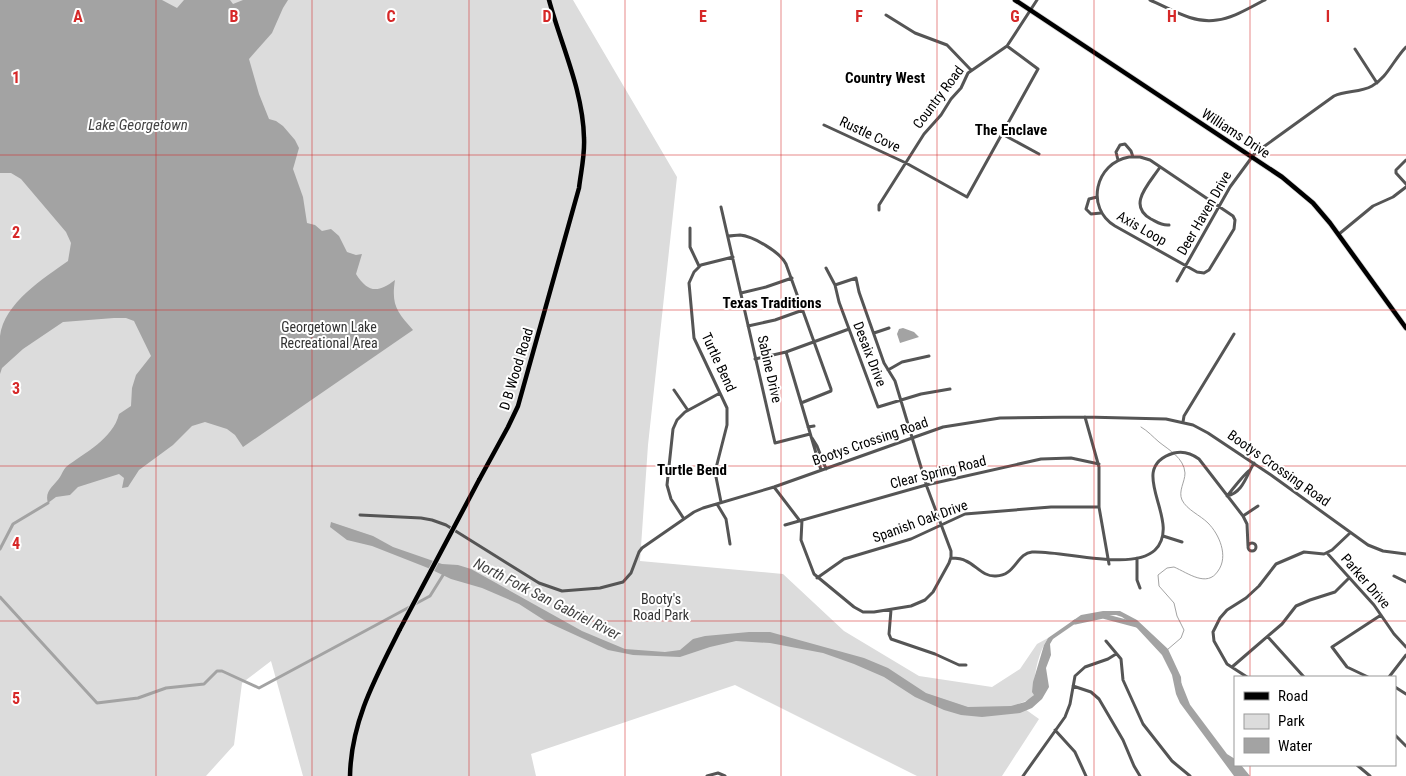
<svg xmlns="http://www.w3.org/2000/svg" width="1406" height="776" viewBox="0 0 1406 776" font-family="'Roboto Condensed',sans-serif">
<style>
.green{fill:#dcdcdc}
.water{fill:#a3a3a3}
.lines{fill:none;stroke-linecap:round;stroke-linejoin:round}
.stream{stroke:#a3a3a3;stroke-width:1}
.canal{stroke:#a3a3a3;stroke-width:3}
.river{stroke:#a3a3a3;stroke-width:5}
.major-casing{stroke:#dbdbdb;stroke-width:6}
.minor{stroke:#555;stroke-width:3}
.major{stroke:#000;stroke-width:4.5}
.major-bridge-casing{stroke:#dbdbdb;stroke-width:6;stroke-linecap:butt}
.major-bridge{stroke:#000;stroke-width:4.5}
.grid{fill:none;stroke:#d62828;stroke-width:1;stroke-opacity:0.55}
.labels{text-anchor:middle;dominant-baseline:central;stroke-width:4;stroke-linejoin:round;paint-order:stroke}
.street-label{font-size:14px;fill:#000;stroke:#fff}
.park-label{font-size:14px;fill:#333;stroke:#fff}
.neighbourhood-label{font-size:15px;font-weight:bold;fill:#000;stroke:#fff}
.water-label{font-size:15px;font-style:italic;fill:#444;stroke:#fff}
.grid-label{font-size:16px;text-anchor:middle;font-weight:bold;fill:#d62828;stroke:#fff;stroke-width:4;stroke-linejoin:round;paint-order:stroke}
</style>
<rect width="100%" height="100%" fill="#fff"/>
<path class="green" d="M 0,0 L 573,0 L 677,177 L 648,445 L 640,561 L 783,574 L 844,631 L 919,676 L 992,687 L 1020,669 L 1037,644 L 1048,638 C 1038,653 1033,677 1034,695 L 1031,699 L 1018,704 L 1039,719 L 1002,776 L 917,776 L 735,685 L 531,754 L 536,776 L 303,776 L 271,661 L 242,683 L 234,745 L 206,776 L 0,776 Z"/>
<path class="water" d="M 0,0 L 162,0 L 177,8 L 184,0 L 230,0 L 233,4 L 243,0 L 288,0 L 283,8 L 272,33 L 249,59 L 259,94 L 269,119 L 276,121 L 283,126 L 295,140 L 299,148 L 293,169 L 303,197 L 307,223 L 315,225 L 322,231 L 331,229 L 339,236 L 347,252 L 356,255 L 362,254 L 356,274 C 368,293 378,293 395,280 C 391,305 397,312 413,330 L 243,447 L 235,435 L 227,429 L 205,422 L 192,426 L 173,445 L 139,470 L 128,487 L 122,488 L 124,478 L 119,474 L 78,487 L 70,495 L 56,497 L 48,503 C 44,491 54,486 60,477 C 62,474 63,470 66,467 C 84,453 113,439 119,414 L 131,406 L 132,388 L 136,375 L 151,356 L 134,321 L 126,318 L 114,318 L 63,322 L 23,349 L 2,368 L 0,374 C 0,362 0,348 0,336 C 4,303 44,278 68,261 L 71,243 L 66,232 L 21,179 L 11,173 L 0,173 Z
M 903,328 L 914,332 L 919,337 L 900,343 L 897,334 L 899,329 Z
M 331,522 L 373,536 L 393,547 L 442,564 L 458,565 L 471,569 L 582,631 L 625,649 L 665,652 L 680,650 L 693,639 L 705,636 L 749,632 L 770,632 L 864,658 L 888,668 L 926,693 L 968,707 L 1011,706 L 1025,702 L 1034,695 L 1032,692 L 1033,682 L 1044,645 L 1048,638 L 1081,615 L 1103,611 L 1120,611 L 1137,620 L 1168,649 L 1181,677 L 1182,694 L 1227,754 L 1235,759 L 1235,765 L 1241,765 L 1250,776 L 1234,776 L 1180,703 L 1176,694 L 1172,675 L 1162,655 L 1136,627 L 1122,617 L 1116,615 L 1095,616 L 1082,619 L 1053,639 L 1050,644 L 1051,655 L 1046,668 L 1049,687 L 1042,699 L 1032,708 L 1020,713 L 982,717 L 961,715 L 944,710 L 915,697 L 884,677 L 854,664 L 823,653 L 770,643 L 736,641 L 710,647 L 680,657 L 633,655 L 608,650 L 547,622 L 519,604 L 482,588 L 451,579 L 428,568 L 372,546 L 347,540 L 330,527 Z"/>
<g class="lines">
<path class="stream" d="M 1141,427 C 1148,431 1153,437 1159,442 C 1169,450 1184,458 1185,473 C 1185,482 1178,491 1182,500 C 1187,510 1200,515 1208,523 C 1219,534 1229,556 1218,571 C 1207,588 1188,573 1174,567 L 1167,568 L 1158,575 L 1159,586 L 1174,603 L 1177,616 L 1184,630 L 1181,638 L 1167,650"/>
<path class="canal" d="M 0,549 L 13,524 L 48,503
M 0,597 L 97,703 L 138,698 L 166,688 L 204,684 L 217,671 L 222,671 L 259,688 L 430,596 L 445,572"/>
<path class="river" d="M 1075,622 L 1103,616 L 1137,625
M 1179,684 L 1187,704"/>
<g class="major-casing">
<path id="major" d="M 1015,0 L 1282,177 L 1313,203 L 1330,223 L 1406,328
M 479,480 L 508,427 L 518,406 L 579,188 C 581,171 585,155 584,138 C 583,90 561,45 549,0
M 350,776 C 351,721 376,677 400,629"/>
</g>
<path class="minor" d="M 1150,0 C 1171,9 1193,24 1217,20 C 1234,18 1250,7 1265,0
M 886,15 L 915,33 L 947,45 L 971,70
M 1355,49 L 1377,83
M 824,125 L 906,163 L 967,197 L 1038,69 L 1007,46
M 1002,134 L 1039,154
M 1129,157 L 1140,157 L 1150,160 L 1233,216 L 1235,220 L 1234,229 L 1209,270 L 1204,273 L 1197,272 L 1115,226 C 1085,208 1095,163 1129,157 Z
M 1118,160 L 1116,152 L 1120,145 L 1125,144 L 1131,151 L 1133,157
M 1406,160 L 1396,170 L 1396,173 L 1406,184
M 1160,167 C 1150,183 1126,205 1151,219 C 1157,222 1162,226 1169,225
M 1097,197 L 1089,199 L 1086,209 L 1091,214 L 1101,213
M 721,207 L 775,443 L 810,434
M 879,210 L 879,205 L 924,134 L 941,115 L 951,99 L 961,88 L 968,73 L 1007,46 L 1037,0
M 690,228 L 690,247 L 699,266
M 1339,234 L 1373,206 L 1393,197 L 1406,187
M 728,236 C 732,236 736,235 740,235 C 753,236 780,252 786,264 L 831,389 L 831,391 L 801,403
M 826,268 L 835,285 L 839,302 L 878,407 L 921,394 L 950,389
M 1177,281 L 1230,187 L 1255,153 L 1334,96 C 1346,90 1360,93 1372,86 C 1387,78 1394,59 1406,47
M 741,293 L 766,287 L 792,278
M 748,326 L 775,320 L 803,310
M 874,333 L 889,328
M 786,352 L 821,470
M 755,359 L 786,352 L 849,329
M 888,370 L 902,362 L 929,356
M 674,390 L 687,409
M 1085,417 L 1099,467 L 1099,507 L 1109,564
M 1183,422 L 1184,416 L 1234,334
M 808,427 L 814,426
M 812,438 L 817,446 L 826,469
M 774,487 L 800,521
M 1228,495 C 1231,491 1246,472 1250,470
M 1227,496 C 1243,493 1247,474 1254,463
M 721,502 L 715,472 L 727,425 L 727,408 L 694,338 L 689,283 L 694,272 L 701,265 L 733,257
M 717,504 L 726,519 L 730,544
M 360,515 L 421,518 L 432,520 L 446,525 L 539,583 L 562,591 L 600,588 L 623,582 L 631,573 L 639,552 L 642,548 L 694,512 L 703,508 L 774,487 L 943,427 L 1000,418 L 1085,417 L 1166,419 L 1193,425 L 1208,433 L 1271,475 L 1368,545 L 1383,551 L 1406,554
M 1243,516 L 1258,506
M 684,519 L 671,499 L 667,485 L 673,429 L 677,420 L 685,412 L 720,393
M 802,520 L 801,540 L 814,574 L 854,607 L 863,612 L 874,612 L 911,606 L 925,600 L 933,592 L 949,563 L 951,557 L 951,551 L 927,487 L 895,381 L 884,363 L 859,292 L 856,278 L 835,285
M 785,525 L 926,485 L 1041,459 L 1071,458 L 1099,464
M 1163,536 L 1182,542
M1248 547a4 4 0 1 1 8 0a4 4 0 1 1-8 0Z
M 1327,553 L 1374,605 L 1394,634 L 1406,647
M 951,558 C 956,558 961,558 966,561 C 976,565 983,577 996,576 C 1015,576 1017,553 1032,552 C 1062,550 1132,572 1155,550 C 1184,521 1123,468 1174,453 C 1182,451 1191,453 1199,459 L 1243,516 L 1247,524 L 1248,546
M 1137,558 L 1137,580 L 1140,588
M 1394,576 L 1406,582
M 817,578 L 844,559 L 911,539 L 965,514 L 1051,507 L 1099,507
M 891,610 L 889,634 L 891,639 L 935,654 L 959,665 L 966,665
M 1268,637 L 1304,677
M 1106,641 L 1121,659 L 1123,680 L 1143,724 L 1172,761 L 1190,776
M 1232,667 L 1282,624 L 1296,606 L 1310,600 L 1335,592 L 1349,578
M 1247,677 L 1227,664 L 1214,641 L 1213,632 L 1220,618 L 1227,610 L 1246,598 L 1259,586 L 1276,564 L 1304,552 L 1324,554 L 1332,550 L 1350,533
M 1368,677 L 1347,667 L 1332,647 L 1381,615
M 1389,677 L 1406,655
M 1073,686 L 1091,692 L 1099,699 L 1123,740 L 1134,766 L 1140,776
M 1395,687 L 1406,694
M 1055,730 L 1075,752 L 1086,776
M 1395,735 L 1406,746
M 1357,765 L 1370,776
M 707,776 L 718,773 L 725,776
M 1023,776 L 1065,717 L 1070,704 L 1075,676 L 1085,667 L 1108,659 L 1116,654"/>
<use href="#major" class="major"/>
<g class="major-bridge-casing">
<path id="major-bridge" d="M 400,629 L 479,480"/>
</g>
<use href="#major-bridge" class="major-bridge"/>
</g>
<path class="grid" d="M 156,0 L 156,776M 312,0 L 312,776M 469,0 L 469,776M 625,0 L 625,776M 781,0 L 781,776M 937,0 L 937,776M 1094,0 L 1094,776M 1250,0 L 1250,677M 0,155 L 1406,155M 0,310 L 1406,310M 0,466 L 1406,466M 0,621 L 1406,621M 1250,765 L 1250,776"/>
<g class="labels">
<g class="street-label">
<text transform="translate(938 97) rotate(-53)">Country Road</text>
<text transform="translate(1236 133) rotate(33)">Williams Drive</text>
<text transform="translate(870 134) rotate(25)">Rustle Cove</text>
<text transform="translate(1204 213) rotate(-60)">Deer Haven Drive</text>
<text transform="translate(1142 228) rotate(30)">Axis Loop</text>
<text transform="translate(870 354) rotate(69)">Desaix Drive</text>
<text transform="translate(719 362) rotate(65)">Turtle Bend</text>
<text transform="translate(516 369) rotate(-73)">D B Wood Road</text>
<text transform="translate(770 369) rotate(77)">Sabine Drive</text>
<text transform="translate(870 441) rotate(-19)">Bootys Crossing Road</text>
<text transform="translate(1279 468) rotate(35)">Bootys Crossing Road</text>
<text transform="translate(938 472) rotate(-14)">Clear Spring Road</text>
<text transform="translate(920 521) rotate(-20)">Spanish Oak Drive</text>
<text transform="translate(1366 581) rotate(49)">Parker Drive</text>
</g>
<g class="park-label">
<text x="329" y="327">Georgetown Lake<tspan x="329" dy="16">Recreational Area</tspan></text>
<text x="661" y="599">Booty's<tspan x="661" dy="16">Road Park</tspan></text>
</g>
<g class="neighbourhood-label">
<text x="885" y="78">Country West</text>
<text x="1011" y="130">The Enclave</text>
<text x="772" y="303">Texas Traditions</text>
<text x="692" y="470">Turtle Bend</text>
</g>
<g class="water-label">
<text x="138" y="125">Lake Georgetown</text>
<text transform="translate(547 599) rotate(27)">North Fork San Gabriel River</text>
</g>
</g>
<g class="grid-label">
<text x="78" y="22">A</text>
<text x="234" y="22">B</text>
<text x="391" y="22">C</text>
<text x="547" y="22">D</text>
<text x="703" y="22">E</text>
<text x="859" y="22">F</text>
<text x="1015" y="22">G</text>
<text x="1172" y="22">H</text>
<text x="1328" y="22">I</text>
<text x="16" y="83">1</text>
<text x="16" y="238">2</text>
<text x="16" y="394">3</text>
<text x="16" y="549">4</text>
<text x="16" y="704">5</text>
</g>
<rect x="1234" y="676" width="162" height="90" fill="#ffffff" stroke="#999999"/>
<rect x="1244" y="692" width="25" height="8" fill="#000000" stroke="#999999"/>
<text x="1278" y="701" font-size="15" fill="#000000">Road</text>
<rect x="1244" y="714" width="25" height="15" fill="#dcdcdc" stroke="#999999"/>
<text x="1278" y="726" font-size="15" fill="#000000">Park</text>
<rect x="1244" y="738" width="25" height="15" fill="#a3a3a3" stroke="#999999"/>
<text x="1278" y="751" font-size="15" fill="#000000">Water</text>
</svg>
